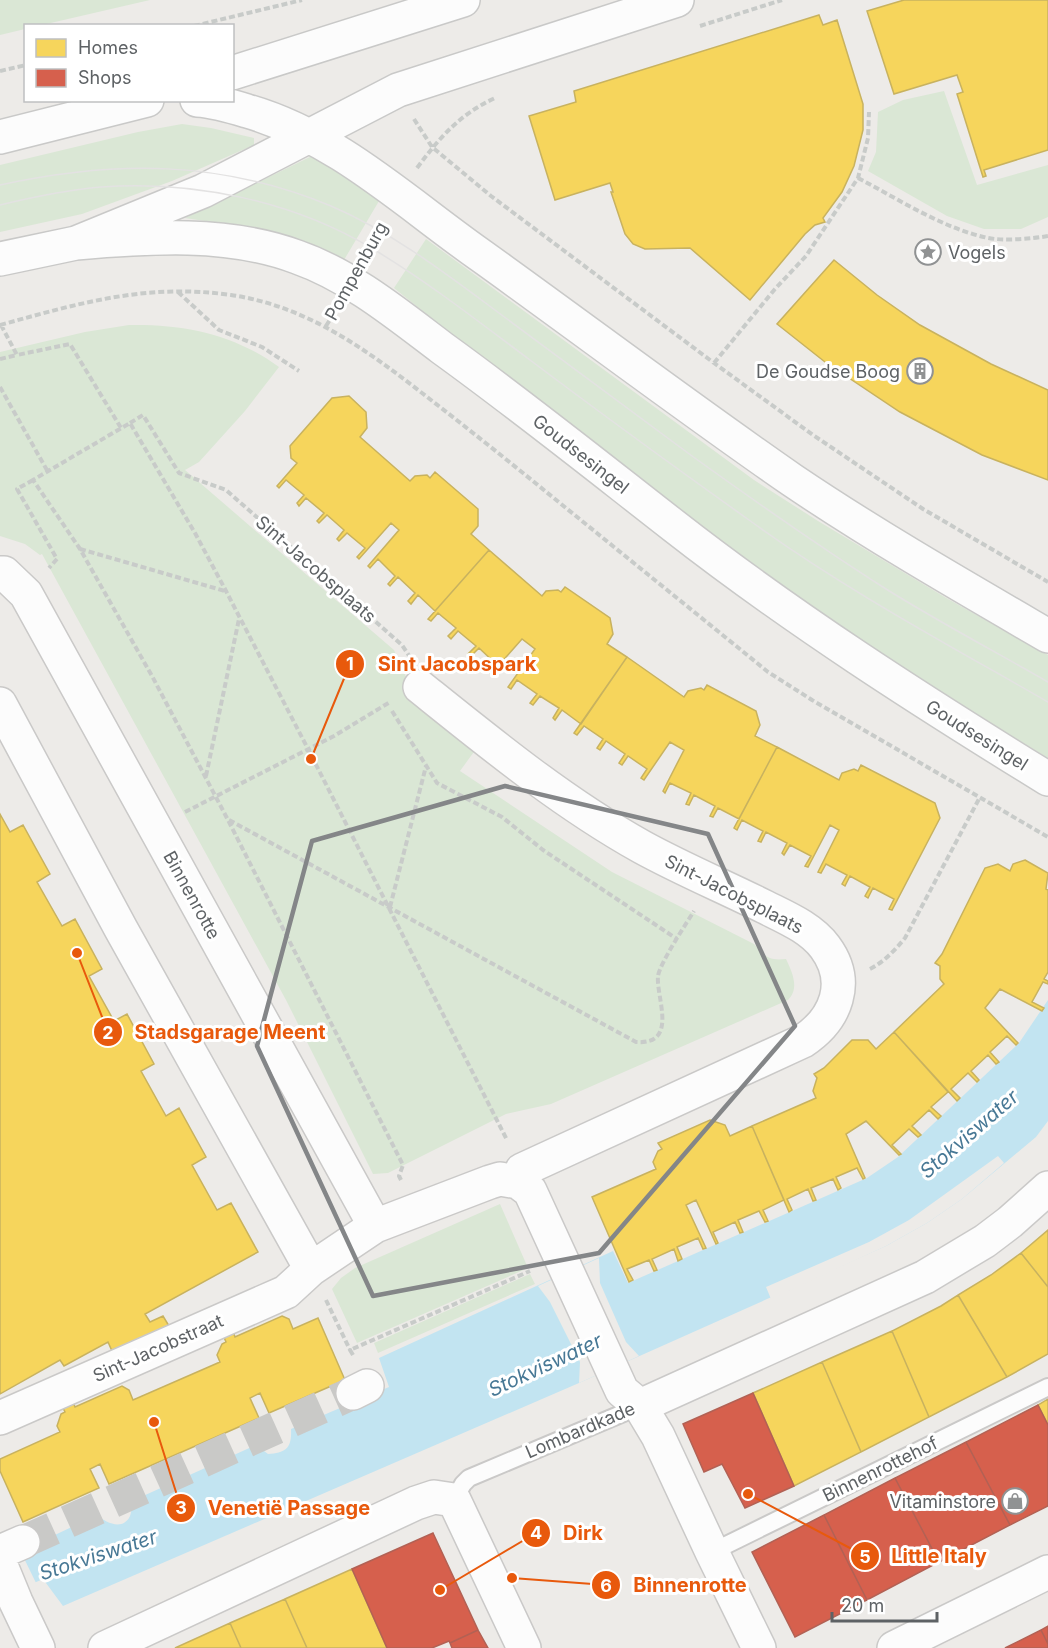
<svg xmlns="http://www.w3.org/2000/svg" width="1048" height="1648" viewBox="0 0 1048 1648" font-family="Inter,sans-serif">
<style>
.green{fill:#dae7d5}
.water{fill:#c2e4f1}
.pier{fill:#edebe8}
.homes{fill:#f6d55c;stroke:#c8b25f;stroke-width:1.5}
.shops{fill:#d6604d;stroke:#b26154;stroke-width:1.5}
.lines{fill:none;stroke-linecap:round;stroke-linejoin:round}
.street-tunnel{stroke:#c9c9c7;stroke-width:33;stroke-dasharray:33 16;stroke-linecap:butt}
.lane-casing{stroke:#cac9c8;stroke-width:20}
.street-casing{stroke:#cac9c8;stroke-width:36}
.secondary-casing{stroke:#c9c9c8;stroke-width:36}
.path{stroke:#c8cbc9;stroke-width:4;stroke-dasharray:6 3;stroke-linecap:butt}
.lane{stroke:#fcfcfc;stroke-width:16}
.street{stroke:#fcfcfc;stroke-width:33}
.secondary{stroke:#fcfcfc;stroke-width:33}
.tram{stroke:#e3e2e2;stroke-width:1.5}
.marked{fill:none;stroke:#848688;stroke-width:4.5;stroke-linejoin:round}
.labels{text-anchor:middle;dominant-baseline:central;stroke-width:6;stroke-linejoin:round;paint-order:stroke}
.poi-label{font-size:18px;fill:#5e6265;stroke:#fff;text-anchor:end}
.street-label{font-size:18px;fill:#5e6265;stroke:#fff}
.water-label{font-size:20px;font-style:italic;fill:#477895;stroke:#fff}
.leader{fill:none;stroke:#e8590c;stroke-width:2}
.callout-dot{fill:#e8590c;stroke:#fff;stroke-width:2}
.mark-label{font-size:18px;text-anchor:middle;font-weight:bold;fill:#fff}
.callout-label{font-size:20px;text-anchor:middle;font-weight:bold;fill:#e8590c;stroke:#fff;stroke-width:6;stroke-linejoin:round;paint-order:stroke}
</style>
<rect width="100%" height="100%" fill="#edebe8"/>
<path class="green" d="M 0,0 L 150,0 L 42,25 L 26,26 L 25,29 L 0,35 Z
M 944,91 L 977,185 L 1048,165 L 1048,217 L 1021,229 L 984,229 L 947,216 L 868,171 L 876,152 L 878,112 L 903,100 Z
M 182,124 L 211,128 L 254,138 L 254,145 L 172,181 L 82,214 L 0,232 L 0,165 L 138,132 Z
M 314,155 L 341,172 L 379,201 L 344,260 L 316,247 L 264,230 L 185,218 Z
M 426,239 L 754,480 L 818,521 L 948,599 L 1048,655 L 1048,758 L 839,632 L 555,418 L 394,288 Z
M 129,325 C 183,324 234,334 279,367 L 245,411 L 199,462 L 185,470 L 394,650 L 411,688 L 476,749 L 460,771 L 612,872 L 754,944 C 765,956 768,961 786,959 C 792,972 800,988 788,1000 L 551,1104 L 506,1114 L 388,1173 L 373,1174 L 286,1000 L 42,554 L 40,555 L 25,544 L 0,536 L 0,352 L 85,332 Z
M 500,1204 L 528,1268 L 357,1343 L 332,1289 L 341,1278 L 355,1268 Z
M 530,1274 L 535,1284 L 378,1353 L 374,1343 Z"/>
<path class="water" d="M 1048,1000 L 1048,1121 L 1036,1137 L 962,1199 L 927,1223 L 886,1246 L 579,1383 L 63,1606 L 43,1579 L 34,1583 L 0,1561 L 97,1515 C 106,1523 123,1531 130,1516 C 132,1512 131,1505 132,1501 L 256,1445 L 268,1454 C 286,1453 292,1448 291,1429 L 389,1387 L 379,1358 L 613,1251 L 628,1283 L 867,1178 L 898,1157 L 1019,1043 Z"/>
<path class="pier" d="M 998,1156 L 1004,1163 L 962,1199 L 927,1223 L 886,1246 L 771,1299 L 766,1287 L 869,1242 L 909,1220 Z
M 599,1258 L 600,1283 L 626,1342 L 639,1356 L 579,1383 L 580,1362 L 550,1302 L 538,1286 Z
M 19,1548 L 37,1585 L 1,1602 Z"/>
<path class="homes" d="M 904,0 L 1048,0 L 1048,150 L 984,170 L 986,176 L 983,177 L 957,94 L 963,92 L 957,75 L 894,94 L 867,11 Z
M 819,15 L 823,25 L 837,20 L 863,104 L 863,130 L 854,166 L 842,192 L 823,218 L 825,222 L 815,225 L 805,234 L 750,300 L 690,248 L 645,249 L 633,244 L 625,234 L 611,192 L 613,192 L 610,183 L 555,200 L 529,116 L 576,102 L 574,91 Z
M 834,260 L 877,295 L 920,325 L 991,364 L 1048,390 L 1048,480 L 982,455 L 900,412 L 825,362 L 777,324 Z
M 349,396 L 366,412 L 367,428 L 360,437 L 410,481 L 415,476 L 427,475 L 430,478 L 435,472 L 478,509 L 478,526 L 471,534 L 489,550 L 435,611 L 418,595 L 411,604 L 408,601 L 415,593 L 398,577 L 390,586 L 388,584 L 395,576 L 378,559 L 370,568 L 368,566 L 399,530 L 391,523 L 359,559 L 357,557 L 365,548 L 347,533 L 339,541 L 337,539 L 344,530 L 327,515 L 319,523 L 317,521 L 324,513 L 306,498 L 299,506 L 297,503 L 304,495 L 286,480 L 279,488 L 277,486 L 297,463 L 291,458 L 290,446 L 332,398 Z
M 489,550 L 542,596 L 546,591 L 558,590 L 561,592 L 565,587 L 610,618 L 613,634 L 607,644 L 627,657 L 581,724 L 562,710 L 555,720 L 553,718 L 559,708 L 540,696 L 533,705 L 530,703 L 537,694 L 517,680 L 511,689 L 508,687 L 535,649 L 522,639 L 491,674 L 489,672 L 496,664 L 479,648 L 471,656 L 468,654 L 476,646 L 458,631 L 451,639 L 448,636 L 456,628 L 438,613 L 431,621 L 428,619 Z
M 627,657 L 684,697 L 688,691 L 701,688 L 704,690 L 707,685 L 756,711 L 760,725 L 755,736 L 777,747 L 739,819 L 718,808 L 713,817 L 710,816 L 715,806 L 694,795 L 689,805 L 686,804 L 691,793 L 670,783 L 665,793 L 663,791 L 684,750 L 670,742 L 644,780 L 641,778 L 647,769 L 628,756 L 622,765 L 619,763 L 625,754 L 606,741 L 600,750 L 597,748 L 603,739 L 584,726 L 577,735 L 574,733 Z
M 777,747 L 839,780 L 842,773 L 854,769 L 858,771 L 861,765 L 935,803 L 940,818 L 892,910 L 889,909 L 894,899 L 873,888 L 868,898 L 865,896 L 870,887 L 850,876 L 845,886 L 842,884 L 847,875 L 826,864 L 821,873 L 818,872 L 839,830 L 830,825 L 808,867 L 805,866 L 811,856 L 790,845 L 784,855 L 782,853 L 787,843 L 766,832 L 761,842 L 758,841 L 763,831 L 742,820 L 737,830 L 734,828 Z
M 0,814 L 10,832 L 23,825 L 50,874 L 37,882 L 62,926 L 75,919 L 102,969 L 89,976 L 114,1021 L 127,1014 L 154,1064 L 141,1071 L 166,1116 L 179,1108 L 206,1157 L 192,1165 L 217,1210 L 231,1203 L 258,1252 L 145,1314 L 150,1322 L 163,1316 L 169,1326 L 112,1351 L 108,1342 L 64,1366 L 60,1360 L 0,1394 Z
M 1025,860 L 1048,873 L 1046,889 L 1048,890 L 1048,972 L 1044,979 L 1048,981 L 1048,984 L 1043,982 L 1032,1002 L 1044,1008 L 1042,1011 L 1000,989 L 985,1008 L 1018,1043 L 1016,1045 L 1007,1036 L 990,1052 L 999,1062 L 996,1064 L 988,1055 L 971,1071 L 979,1080 L 977,1082 L 968,1073 L 951,1089 L 960,1098 L 957,1101 L 894,1032 L 944,984 L 940,979 L 940,966 L 935,963 L 942,954 L 985,868 L 998,864 L 1010,871 L 1013,864 Z
M 894,1032 L 948,1092 L 931,1107 L 941,1116 L 938,1119 L 929,1110 L 912,1126 L 921,1135 L 918,1137 L 909,1129 L 892,1145 L 901,1154 L 899,1155 L 866,1121 L 846,1134 L 865,1178 L 863,1179 L 857,1168 L 836,1177 L 841,1188 L 838,1190 L 833,1179 L 811,1188 L 816,1200 L 813,1201 L 808,1189 L 787,1199 L 792,1210 L 789,1212 L 752,1126 L 816,1098 L 813,1091 L 817,1078 L 814,1074 L 824,1068 L 852,1040 L 868,1040 L 876,1049 Z
M 710,1120 L 725,1125 L 730,1136 L 752,1126 L 784,1200 L 763,1210 L 768,1221 L 765,1222 L 759,1211 L 738,1220 L 743,1232 L 740,1233 L 735,1222 L 713,1232 L 718,1243 L 716,1244 L 696,1200 L 686,1205 L 706,1248 L 703,1249 L 698,1238 L 677,1247 L 682,1259 L 678,1261 L 674,1249 L 652,1259 L 657,1270 L 654,1271 L 649,1260 L 627,1269 L 633,1280 L 629,1282 L 592,1197 L 656,1169 L 653,1162 L 658,1151 L 662,1149 L 658,1143 Z
M 1048,1230 L 1048,1287 L 1021,1253 Z
M 1021,1253 L 1048,1287 L 1048,1354 L 1007,1377 L 958,1295 L 991,1275 Z
M 958,1295 L 1007,1377 L 929,1417 L 892,1331 L 941,1306 Z
M 282,1316 L 289,1319 L 293,1329 L 318,1318 L 345,1380 L 269,1413 L 260,1393 L 250,1398 L 259,1418 L 109,1484 L 100,1464 L 90,1469 L 99,1488 L 23,1522 L 0,1471 L 0,1459 L 60,1432 L 57,1426 L 61,1414 L 65,1412 L 62,1406 L 73,1402 L 75,1407 L 122,1386 L 129,1390 L 133,1400 L 220,1362 L 217,1355 L 222,1344 L 226,1342 L 223,1335 L 233,1331 L 235,1337 Z
M 892,1331 L 929,1417 L 861,1452 L 822,1362 Z
M 822,1362 L 861,1452 L 794,1486 L 753,1393 Z
M 1048,1399 L 1048,1425 L 1038,1405 Z
M 352,1569 L 387,1648 L 307,1648 L 285,1599 Z
M 285,1599 L 307,1648 L 241,1648 L 230,1623 Z
M 230,1623 L 241,1648 L 175,1648 Z"/>
<path class="shops" d="M 753,1393 L 794,1486 L 745,1508 L 722,1464 L 704,1472 L 683,1424 Z
M 1038,1405 L 1048,1425 L 1048,1506 L 1010,1525 L 966,1442 Z
M 966,1442 L 1010,1525 L 939,1562 L 895,1478 Z
M 895,1478 L 939,1562 L 867,1600 L 824,1515 Z
M 824,1515 L 867,1600 L 795,1637 L 752,1552 Z
M 433,1533 L 478,1630 L 450,1643 L 449,1641 L 432,1648 L 387,1648 L 352,1569 Z
M 1048,1626 L 1048,1644 L 1041,1630 Z
M 478,1630 L 488,1648 L 452,1648 L 450,1643 Z
M 1041,1630 L 1048,1644 L 1048,1648 L 1005,1648 Z"/>
<g class="lines">
<path class="street-tunnel" d="M 23,1542 L 353,1393"/>
<g class="lane-casing">
<path id="lane" d="M 454,1500 L 463,1484 L 469,1478 L 640,1406
M 712,1552 L 1048,1387"/>
</g>
<g class="street-casing">
<path id="street" d="M 0,573 L 4,573 L 26,594 L 375,1226
M 0,704 L 121,929 L 311,1269
M 518,1182 L 530,1191 L 622,1391 L 640,1406 L 658,1436 L 712,1552 L 759,1648
M 353,1393 L 367,1386
M 640,1406 L 925,1277 L 985,1241 L 1010,1222 L 1048,1188
M 0,1418 L 286,1292 L 311,1269 L 375,1226 L 490,1182 L 500,1179 L 518,1182 L 522,1170 L 803,1041 C 836,1019 851,982 825,947 C 811,928 787,918 765,907 C 725,887 682,869 642,847 C 563,803 491,744 420,687
M 0,1552 L 23,1542
M 0,1563 L 16,1602 L 38,1648
M 105,1648 L 416,1503 L 434,1497 L 454,1500 L 524,1648
M 894,1648 L 1048,1572"/>
</g>
<g class="secondary-casing">
<path id="secondary" d="M 232,73 L 463,0
M 197,100 C 214,101 231,106 247,111 C 338,137 407,204 483,257 C 586,331 688,408 792,480 C 875,536 962,586 1048,636
M 0,137 L 147,100
M 76,243 C 149,237 228,231 297,257 C 351,276 397,314 442,348 C 521,405 597,466 674,526 C 793,619 920,700 1048,779
M 0,259 L 76,243 L 203,191 L 398,90 L 677,0"/>
</g>
<path class="path" d="M 194,26 L 302,0
M 700,26 L 782,0
M 0,71 L 26,65
M 414,119 L 432,147 L 491,196 L 714,363 L 813,435 L 923,509 L 1048,582
M 417,168 C 440,137 460,114 495,98
M 858,178 C 900,200 942,228 988,238 C 1004,241 1031,239 1048,236
M 368,253 L 382,225
M 178,292 L 219,330 L 262,347 L 299,371
M 0,325 C 80,303 147,283 231,295 C 306,306 364,348 422,393 C 462,424 501,455 539,486 C 615,548 692,610 768,672 L 812,700 L 1048,837
M 1,325 L 17,355 L 70,344 L 121,428
M 326,326 L 335,312
M 0,359 L 17,355
M 714,363 L 775,289 L 806,256 L 858,178 L 868,138 L 869,112
M 0,387 L 48,472
M 130,423 L 143,415 L 179,473 L 226,490 L 402,645 L 410,657
M 33,480 L 17,489 L 57,559 L 49,568
M 80,549 L 225,591
M 392,711 L 437,783 L 502,817 L 543,850 L 677,939
M 206,776 L 239,619
M 185,812 L 334,736 L 390,702
M 229,820 L 636,1042 C 679,1045 656,998 658,976 C 660,963 686,924 694,911
M 390,907 L 426,766
M 870,969 C 884,962 895,950 905,938 L 980,797
M 401,1180 L 399,1176 L 403,1165 L 228,820 L 152,676 L 80,549 L 33,480 L 130,423 L 195,533 L 226,591 L 308,749 L 507,1140
M 326,1300 L 350,1350
M 353,1355 L 350,1350 L 530,1271"/>
<use href="#lane" class="lane"/>
<use href="#street" class="street"/>
<use href="#secondary" class="secondary"/>
<path class="tram" d="M 0,185 C 116,160 220,160 331,206 C 394,233 449,276 503,316 C 566,363 629,410 692,456 C 756,502 820,547 886,589 C 939,622 994,651 1048,682
M 0,205 C 33,197 66,190 101,187 C 193,180 293,201 373,249 C 428,282 479,322 530,360 C 603,415 676,468 749,520 C 844,589 947,644 1048,702"/>
</g>
<path class="marked" d="M 505,786 L 708,834 L 795,1026 L 599,1253 L 373,1296 L 257,1046 L 312,841 Z"/>
<defs>
<g id="sight-ring" transform="scale(1.35)"><circle r="9.5" fill="#fff" stroke="#909293" stroke-width="1.5"/><path d="M0-6L1.8-2.2L6-1.7L2.9 1.2L3.7 5.4L0 3.3L-3.7 5.4L-2.9 1.2L-6-1.7L-1.8-2.2Z" fill="#909293"/></g>
<g id="building-ring" transform="scale(1.35)"><circle r="9.5" fill="#fff" stroke="#909293" stroke-width="1.5"/><path d="M-4-6H4V6H1V3H-1V6H-4ZM-2.5-4.3h1.7v1.8h-1.7ZM.8-4.3h1.7v1.8H.8ZM-2.5-1h1.7V.8h-1.7ZM.8-1h1.7V.8H.8Z" fill="#909293"/></g>
<g id="shop-ring" transform="scale(1.35)"><circle r="9.5" fill="#fff" stroke="#909293" stroke-width="1.5"/><path d="M-5-2.5h2.3a2.7 3.5 0 0 1 5.4 0H5L5.5 6h-11ZM-1.5-2.5h3a1.5 2.3 0 0 0-3 0Z" fill="#909293"/></g>
</defs>
<g fill-rule="evenodd">
<use href="#sight-ring" x="928" y="252"/>
<use href="#building-ring" x="920" y="371"/>
<use href="#shop-ring" x="1015" y="1501"/>
</g>
<g class="labels">
<g class="poi-label">
<text x="948" y="252" text-anchor="start">Vogels</text>
<text x="900" y="371">De Goudse Boog</text>
<text x="996" y="1501">Vitaminstore</text>
</g>
<g class="street-label">
<text transform="translate(356 271) rotate(-61)">Pompenburg</text>
<text transform="translate(581 454) rotate(38)">Goudsesingel</text>
<text transform="translate(316 569) rotate(41)">Sint-Jacobsplaats</text>
<text transform="translate(977 735) rotate(32)">Goudsesingel</text>
<text transform="translate(734 894) rotate(27)">Sint-Jacobsplaats</text>
<text transform="translate(192 895) rotate(61)">Binnenrotte</text>
<text transform="translate(158 1348) rotate(-24)">Sint-Jacobstraat</text>
<text transform="translate(580 1430) rotate(-23)">Lombardkade</text>
<text transform="translate(880 1469) rotate(-26)">Binnenrottehof</text>
</g>
<g class="water-label">
<text transform="translate(969 1134) rotate(-41)">Stokviswater</text>
<text transform="translate(545 1365) rotate(-25)">Stokviswater</text>
<text transform="translate(98 1555) rotate(-18)">Stokviswater</text>
</g>
</g>
<path class="leader" d="M311 759L350 664M77 953L108 1032M154 1422L181 1508M440 1590L536 1533M748 1494L865 1556M512 1578L606 1585"/>
<g class="callout-dot">
<circle cx="311" cy="759" r="6"/>
<circle cx="77" cy="953" r="6"/>
<circle cx="154" cy="1422" r="6"/>
<circle cx="440" cy="1590" r="6"/>
<circle cx="748" cy="1494" r="6"/>
<circle cx="512" cy="1578" r="6"/>
<circle cx="350" cy="664" r="15"/>
<circle cx="108" cy="1032" r="15"/>
<circle cx="181" cy="1508" r="15"/>
<circle cx="536" cy="1533" r="15"/>
<circle cx="865" cy="1556" r="15"/>
<circle cx="606" cy="1585" r="15"/>
</g>
<g class="mark-label">
<text x="350" y="670">1</text>
<text x="108" y="1039">2</text>
<text x="181" y="1514">3</text>
<text x="536" y="1539">4</text>
<text x="865" y="1563">5</text>
<text x="606" y="1592">6</text>
</g>
<g class="callout-label">
<text x="457" y="671">Sint Jacobspark</text>
<text x="230" y="1039">Stadsgarage Meent</text>
<text x="289" y="1515">Venetië Passage</text>
<text x="583" y="1540">Dirk</text>
<text x="939" y="1563">Little Italy</text>
<text x="690" y="1592">Binnenrotte</text>
</g>
<rect x="24" y="24" width="210" height="78" fill="#ffffff" stroke="#bfc0c1" stroke-width="1.5"/>
<rect x="36" y="39" width="30" height="18" fill="#f6d55c" stroke="#bfc0c1" stroke-width="1.5"/>
<text x="78" y="54" font-size="18" fill="#5e6265">Homes</text>
<rect x="36" y="69" width="30" height="18" fill="#d6604d" stroke="#bfc0c1" stroke-width="1.5"/>
<text x="78" y="84" font-size="18" fill="#5e6265">Shops</text>
<path d="M832 1612v9h105v-9" fill="none" stroke="#5e6265" stroke-width="3"/>
<text x="841" y="1612" font-size="18" fill="#5e6265" stroke="#ffffff" stroke-width="4.5" paint-order="stroke">20 m</text>
</svg>
